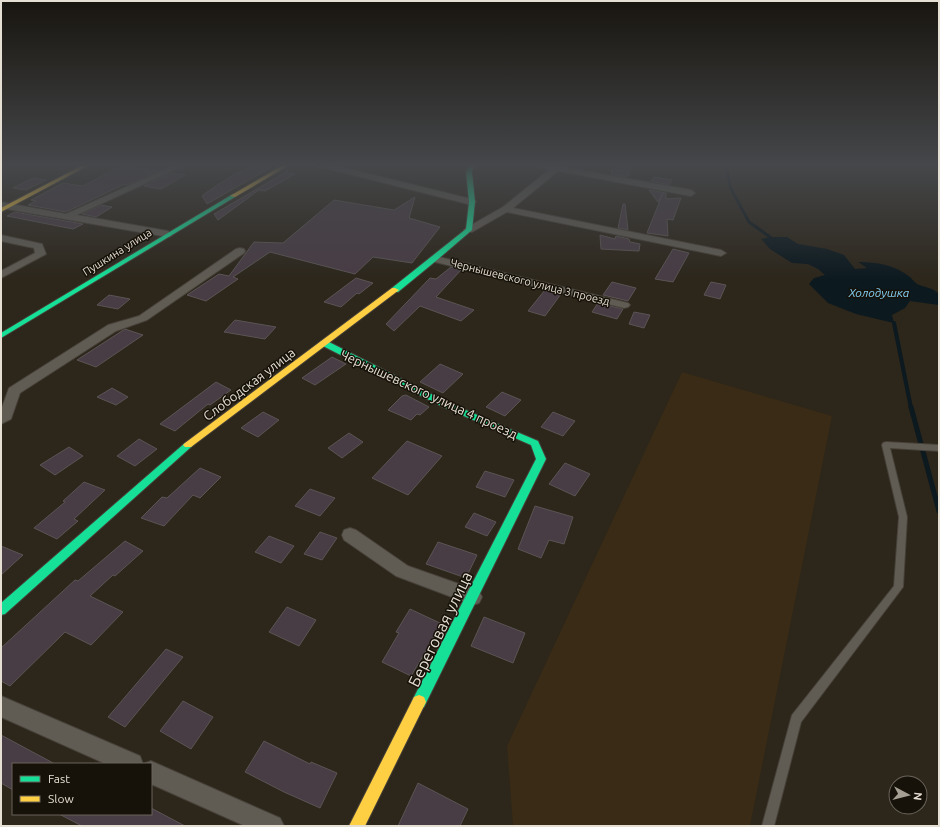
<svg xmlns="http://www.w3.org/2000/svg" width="940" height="827" viewBox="0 0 940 827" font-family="Ubuntu,sans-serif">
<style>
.built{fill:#392b15}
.water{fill:#0c191f}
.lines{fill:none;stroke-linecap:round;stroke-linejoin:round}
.stream-far2{stroke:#0c191f;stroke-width:3}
.stream-far1{stroke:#0c191f;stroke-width:4}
.stream{stroke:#0c191f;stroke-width:5}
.building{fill:#483c45;stroke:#5a5554}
.lane-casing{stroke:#464038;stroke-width:2}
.street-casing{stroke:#464038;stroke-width:2}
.fast-casing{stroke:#464038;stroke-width:2}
.slow-casing{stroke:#464038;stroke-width:2}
.lane{fill:#605c54;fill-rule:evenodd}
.street{fill:#605c54;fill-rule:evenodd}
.fast{fill:#16e098;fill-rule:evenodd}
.slow{fill:#ffcf43;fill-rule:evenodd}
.labels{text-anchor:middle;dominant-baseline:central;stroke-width:3;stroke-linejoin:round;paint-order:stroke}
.far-street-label{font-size:11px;fill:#e5ded3;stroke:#161109}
.far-water-label{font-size:12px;font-style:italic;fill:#82cff4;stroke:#161109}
.street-label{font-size:13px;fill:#e5ded3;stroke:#161109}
.near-street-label{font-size:16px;fill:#e5ded3;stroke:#161109}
</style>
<rect width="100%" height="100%" fill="#2c261b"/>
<path class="built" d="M 682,372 L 832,416 L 750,826 L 513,826 L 507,746 Z"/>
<path class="water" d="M 770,237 L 787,237 L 798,244 L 827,249 L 844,255 L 855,269 L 867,268 L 858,262 C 877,262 895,265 910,277 C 912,279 914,282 917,284 C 925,288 932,287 939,294 L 939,305 L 910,301 L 905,308 L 892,315 L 894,323 L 856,314 L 828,303 L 809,284 L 814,278 L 825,275 L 818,269 L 808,264 L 792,263 L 770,249 L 761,239 Z"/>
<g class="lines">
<path class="stream-far2" d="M 725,164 L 731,189 L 749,222 L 770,237"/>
<path class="stream-far1" d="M 894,323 L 911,408"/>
<path class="stream" d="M 911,407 L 939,511"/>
</g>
<path class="building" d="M 613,164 L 631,164 L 630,174 L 626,177 L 611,174 Z
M 123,165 L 158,171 L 127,185 L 125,184 L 66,212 L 28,205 L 36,201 L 31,200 L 63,183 L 83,186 Z
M 255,165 L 270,168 L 207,204 L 202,196 L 207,192 L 233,175 Z
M 286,172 L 295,174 L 265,191 L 259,190 L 218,220 L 214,214 Z
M 171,173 L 185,175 L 161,189 L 144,186 Z
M 654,177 L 672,180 L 669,185 L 651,181 Z
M 33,178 L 46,180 L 26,190 L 13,188 Z
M 649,190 L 666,193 L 666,199 L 681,198 L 673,220 L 667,219 L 668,236 L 647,233 L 663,193 L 658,202 Z
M 415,197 L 409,218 L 440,227 L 412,263 L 373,257 L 355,274 L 270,252 L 233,277 L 238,279 L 206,301 L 187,295 L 219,274 L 229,276 L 254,242 L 283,243 L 334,200 L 394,210 Z
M 623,204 L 625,204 L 628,230 L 618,228 Z
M 101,205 L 112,207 L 96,217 L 82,214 Z
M 15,212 L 83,224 L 73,229 L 7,216 Z
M 600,235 L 615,239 L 616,236 L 629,239 L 630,242 L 640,244 L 639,251 L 601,249 Z
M 673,249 L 689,253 L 673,282 L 655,279 Z
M 451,267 L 461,270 L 436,297 L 474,310 L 461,321 L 420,306 L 394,331 L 386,324 L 430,278 L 436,279 Z
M 356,278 L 373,283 L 359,294 L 357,293 L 341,307 L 324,302 Z
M 612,282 L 636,288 L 628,301 L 603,295 Z
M 711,282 L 726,285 L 720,299 L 704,295 Z
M 545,290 L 561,294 L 545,316 L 528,311 Z
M 109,295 L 130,299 L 118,309 L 97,305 Z
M 598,303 L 623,309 L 617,319 L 592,312 Z
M 634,312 L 650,315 L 644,328 L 629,324 Z
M 235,320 L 276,327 L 265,339 L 224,332 Z
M 125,329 L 143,335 L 96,367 L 77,360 Z
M 332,357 L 346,364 L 315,385 L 302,378 Z
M 440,364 L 463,374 L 443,393 L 420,382 Z
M 216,382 L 231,390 L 210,405 L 208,404 L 175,431 L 160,424 Z
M 112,388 L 128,397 L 116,405 L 97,397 Z
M 502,392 L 521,400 L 505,416 L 486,407 Z
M 406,395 L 429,407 L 420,415 L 417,414 L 411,420 L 388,410 L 402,396 Z
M 263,412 L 279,420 L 258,437 L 241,428 Z
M 553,412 L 575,421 L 563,436 L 541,427 Z
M 349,433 L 363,442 L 342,458 L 328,448 Z
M 139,439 L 157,449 L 135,466 L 117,456 Z
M 407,441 L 442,456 L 408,495 L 372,478 Z
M 69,447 L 83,456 L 55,475 L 40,465 Z
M 565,463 L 590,474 L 575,496 L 549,484 Z
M 200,468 L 221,477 L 200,498 L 193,495 L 164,526 L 141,518 L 162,497 L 167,498 Z
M 485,471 L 514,480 L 505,497 L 476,487 Z
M 84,482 L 105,490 L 74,519 L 78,521 L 57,539 L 34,528 L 65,502 L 63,501 Z
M 310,489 L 335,498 L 320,516 L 295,506 Z
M 535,506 L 573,517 L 564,544 L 549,540 L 541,558 L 518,549 Z
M 474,513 L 496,522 L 487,536 L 465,527 Z
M 320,532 L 337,538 L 322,560 L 304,554 Z
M 269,536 L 294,546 L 281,563 L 255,552 Z
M 125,541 L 143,551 L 115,576 L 113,575 L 90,596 L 123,612 L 91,645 L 65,632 L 10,686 L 1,681 L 1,648 L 75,580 L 78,581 Z
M 438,542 L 477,555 L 466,578 L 426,564 Z
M 1,546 L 23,555 L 1,575 Z
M 287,607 L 316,620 L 299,646 L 269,632 Z
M 410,609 L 442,624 L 411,676 L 382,662 L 399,633 L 396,632 Z
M 484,617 L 525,633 L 513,663 L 471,646 Z
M 166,649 L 183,657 L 125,727 L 108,717 Z
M 183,701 L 213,717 L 191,749 L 160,731 Z
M 1,735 L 55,764 L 13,764 L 13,790 L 1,783 Z
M 264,741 L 310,764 L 311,762 L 337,773 L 320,808 L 284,792 L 245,772 Z
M 418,783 L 468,809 L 460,826 L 398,826 Z
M 151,808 L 185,826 L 82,826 L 59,814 L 151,814 Z"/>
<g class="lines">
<g class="lane-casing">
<path id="lane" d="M 886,442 L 939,445 L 939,451 L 890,448 L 907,517 L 903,587 L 801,722 L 774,826 L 762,826 L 792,715 L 894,586 L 899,517 L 882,445 L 883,443 Z"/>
</g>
<g class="street-casing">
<path id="street" d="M 177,164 L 187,164 L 77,215 L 168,231 L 173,234 L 171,236 L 168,237 L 1,208 L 1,202 L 66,214 Z
M 316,164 L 329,164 L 475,200 L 476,202 L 472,205 L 317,166 Z
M 532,164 L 555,165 L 565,164 L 563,167 L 691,190 L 695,193 L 691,196 L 558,171 L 513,208 L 721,250 L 726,253 L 721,256 L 507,212 L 472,232 L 466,232 L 464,230 L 466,228 L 503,207 L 550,169 L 533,166 Z
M 1,235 L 42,244 L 46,254 L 1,278 L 1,271 L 35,253 L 34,248 L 1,241 Z
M 240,248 L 244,249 L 245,251 L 244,253 L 147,320 L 116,331 L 20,393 L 11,419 L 1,424 L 1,410 L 9,388 L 108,325 L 139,316 L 236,249 Z
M 435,256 L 628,303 L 630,305 L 628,307 L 624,308 L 431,261 L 430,259 L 431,257 Z
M 350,528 L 356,530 L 408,566 L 479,591 L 482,597 L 479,603 L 473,605 L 396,576 L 344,540 L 342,535 L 344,530 Z
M 1,696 L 140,756 L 143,764 L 151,761 L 280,818 L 284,826 L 245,826 L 151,784 L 151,764 L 106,764 L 1,717 Z"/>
</g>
<g class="fast-casing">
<path id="fast" d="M 470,164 L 475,164 L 472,172 L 475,202 L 472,230 L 437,260 L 398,292 L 392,292 L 392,288 L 466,229 L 469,202 L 466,172 Z
M 233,194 L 235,195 L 235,197 L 1,338 L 1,333 Z
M 321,341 L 327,341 L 447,402 L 538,441 L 546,459 L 424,707 L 419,709 L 414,707 L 412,702 L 414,697 L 536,459 L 531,445 L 441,406 L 321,345 L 320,343 Z
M 188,442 L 191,443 L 193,445 L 191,447 L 5,614 L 1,615 L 1,603 L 185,443 Z"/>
</g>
<g class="slow-casing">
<path id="slow" d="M 85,164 L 91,164 L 1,212 L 1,208 Z
M 285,164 L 291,164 L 235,197 L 230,196 Z
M 392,288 L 395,288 L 399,290 L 191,447 L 185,447 L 183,445 L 185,443 Z
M 419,695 L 424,697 L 426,702 L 365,826 L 349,826 L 414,697 Z"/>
</g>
<use href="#lane" class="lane"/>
<use href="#street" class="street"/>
<use href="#fast" class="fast"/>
<use href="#slow" class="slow"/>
</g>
<linearGradient id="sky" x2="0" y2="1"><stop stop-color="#18150f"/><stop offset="0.59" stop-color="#45474a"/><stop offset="1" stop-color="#45474a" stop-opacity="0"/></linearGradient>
<rect width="940" height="280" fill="url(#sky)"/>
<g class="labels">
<g class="far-street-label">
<text transform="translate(117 252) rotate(-32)">Пушкина улица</text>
<text transform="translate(530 282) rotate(14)">Чернышевского улица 3 проезд</text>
</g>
<g class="far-water-label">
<text x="879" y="292">Холодушка</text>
</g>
<g class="street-label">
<text transform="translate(249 384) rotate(-37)">Слободская улица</text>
<text transform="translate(429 394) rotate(25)">Чернышевского улица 4 проезд</text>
</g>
<g class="near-street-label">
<text transform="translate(440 629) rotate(-64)">Береговая улица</text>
</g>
</g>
<rect width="940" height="827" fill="none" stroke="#e5ded3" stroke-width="4"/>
<rect x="12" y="763" width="140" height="52" fill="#161109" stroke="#69635a"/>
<rect x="20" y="776" width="20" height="6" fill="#16e098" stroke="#69635a"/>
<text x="48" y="783" font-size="12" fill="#e5ded3">Fast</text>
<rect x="20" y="796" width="20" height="6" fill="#ffcf43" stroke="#69635a"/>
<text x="48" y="803" font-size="12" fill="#e5ded3">Slow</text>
<g transform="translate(908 795) rotate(97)"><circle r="19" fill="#161109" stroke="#69635a"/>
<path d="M0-3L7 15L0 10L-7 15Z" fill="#a49e93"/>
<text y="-6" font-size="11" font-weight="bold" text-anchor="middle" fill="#e5ded3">N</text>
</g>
</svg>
